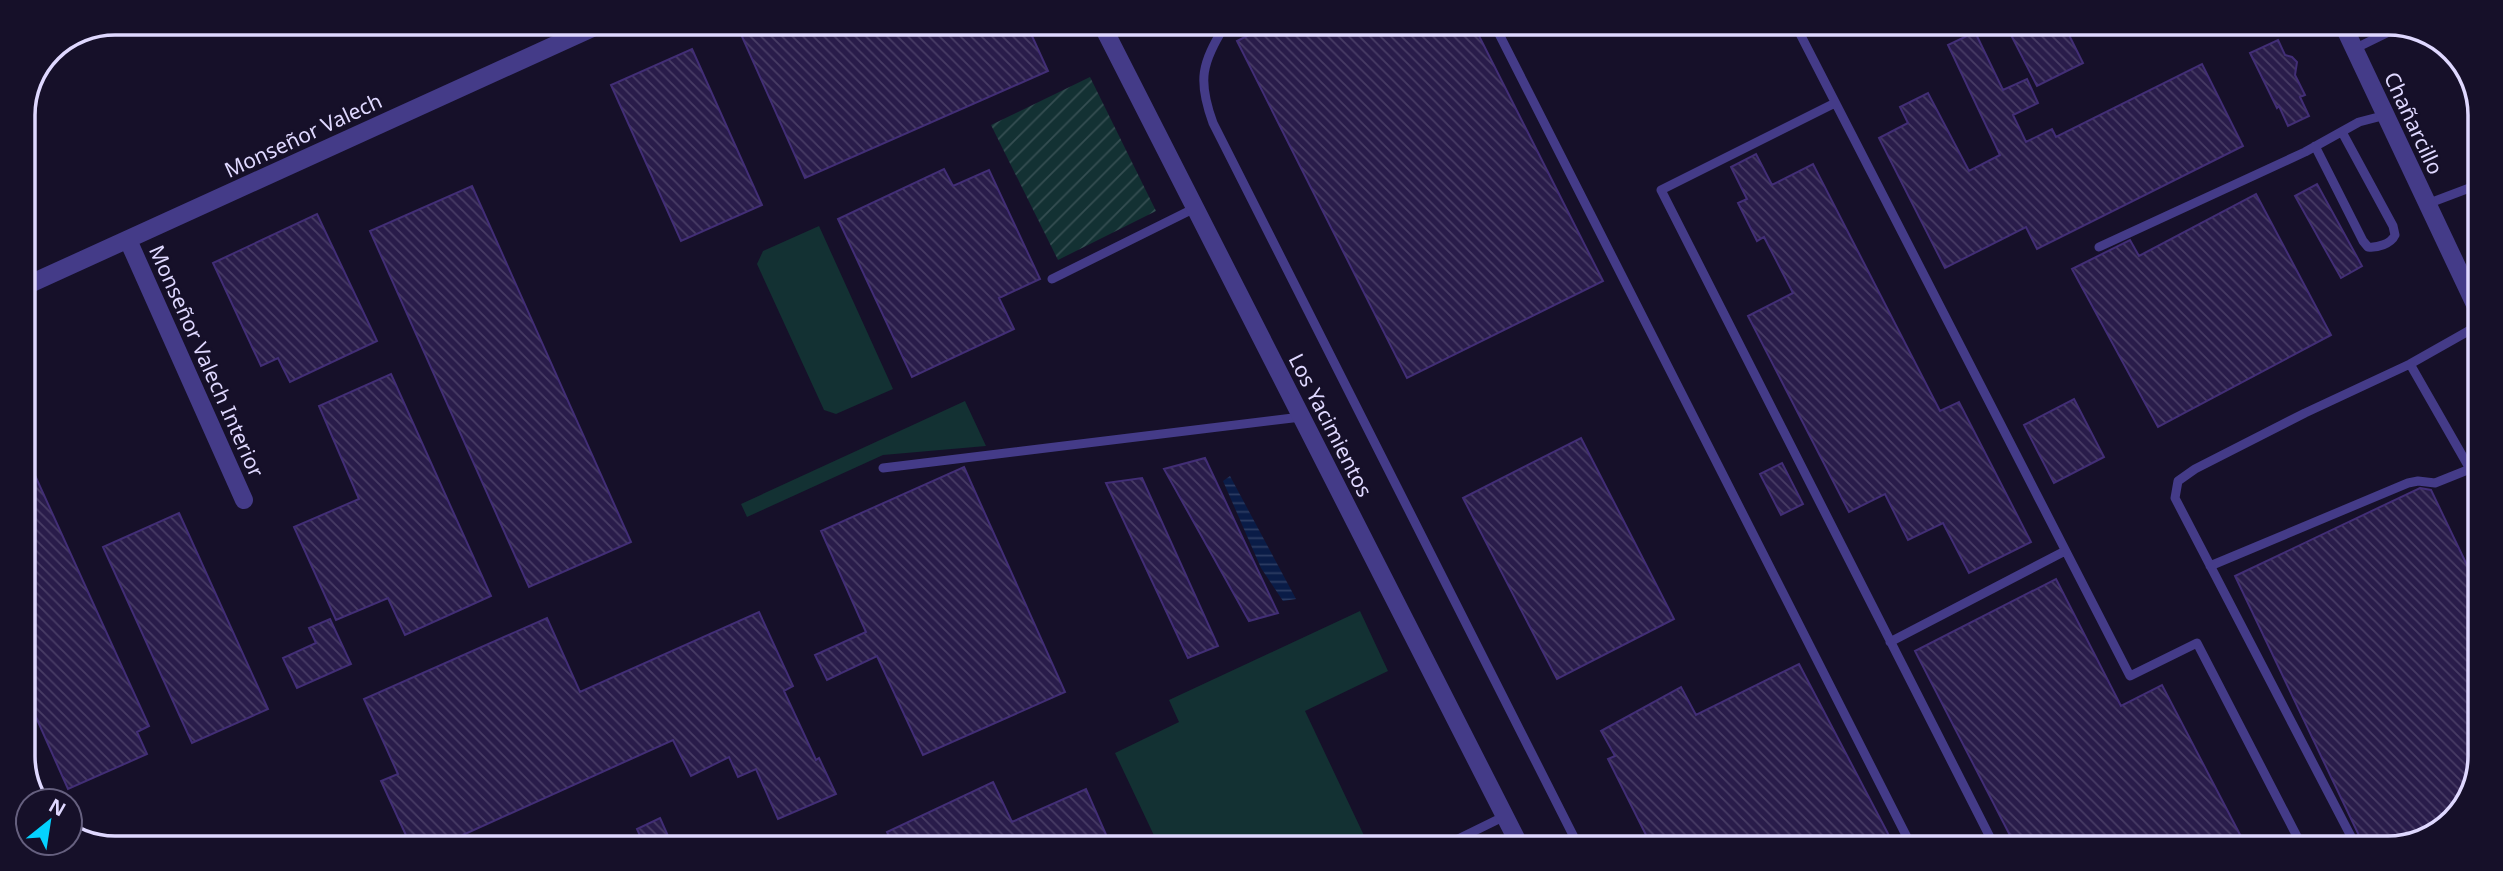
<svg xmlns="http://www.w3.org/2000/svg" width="2503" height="871" viewBox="0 0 2503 871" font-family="'Noto Sans',sans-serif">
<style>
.grass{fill:#133133}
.garden{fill:url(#garden-furrows)}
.water{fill:url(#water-rules)}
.building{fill:url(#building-back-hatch);stroke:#422e76;stroke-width:2}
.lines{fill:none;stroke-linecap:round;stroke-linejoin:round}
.lane{stroke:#443b88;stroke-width:9}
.street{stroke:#443b88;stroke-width:18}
.labels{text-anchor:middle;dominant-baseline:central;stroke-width:5;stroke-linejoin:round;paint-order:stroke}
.street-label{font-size:21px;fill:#dfd8ff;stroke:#161029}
.rim{fill:none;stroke:#dfd8ff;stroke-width:3.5}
</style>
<defs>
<pattern id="garden-furrows" width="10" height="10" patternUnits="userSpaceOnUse" patternTransform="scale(1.75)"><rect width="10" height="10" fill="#133133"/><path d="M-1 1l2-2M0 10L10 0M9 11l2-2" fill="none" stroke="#354e52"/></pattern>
<pattern id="water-rules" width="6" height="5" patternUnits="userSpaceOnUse" patternTransform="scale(1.75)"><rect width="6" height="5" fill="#0a1c47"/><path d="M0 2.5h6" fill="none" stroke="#2d3c63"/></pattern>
<pattern id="building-back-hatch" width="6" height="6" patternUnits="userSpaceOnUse" patternTransform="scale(1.75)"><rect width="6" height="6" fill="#291c4a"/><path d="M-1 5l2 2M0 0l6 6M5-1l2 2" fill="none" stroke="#483c65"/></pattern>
</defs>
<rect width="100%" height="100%" fill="#161029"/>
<path class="grass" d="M 819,226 L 893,389 L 836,414 L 824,410 L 757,264 L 763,251 Z
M 965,401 L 986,446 L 883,455 L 747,517 L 741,504 Z
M 1360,611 L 1388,671 L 1305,711 L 1369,846 L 1159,846 L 1115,753 L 1179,722 L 1169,700 Z"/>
<path class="garden" d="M 1090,77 L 1156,211 L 1058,260 L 991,125 Z"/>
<path class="water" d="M 1230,476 L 1296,599 L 1283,601 L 1261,568 L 1223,481 Z"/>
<path class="building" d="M 758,24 L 1027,25 L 1048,71 L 805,178 L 740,32 Z
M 1269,25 L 1298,25 L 1302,33 L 1318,25 L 1474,26 L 1603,281 L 1407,378 L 1237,41 Z
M 2007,27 L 2065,27 L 2083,63 L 2037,86 Z
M 1975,32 L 2003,90 L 2027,79 L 2038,103 L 2013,115 L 2026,142 L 2052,129 L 2056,137 L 2202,64 L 2243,146 L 2037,249 L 2026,227 L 1945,268 L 1879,138 L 1908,123 L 1900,107 L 1928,93 L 1969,171 L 2000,155 L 1948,45 Z
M 2278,40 L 2285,55 L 2292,57 L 2297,62 L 2295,75 L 2305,95 L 2300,97 L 2309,116 L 2288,126 L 2279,106 L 2277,108 L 2250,53 Z
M 692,49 L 762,205 L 681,241 L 611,85 Z
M 1756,154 L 1772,185 L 1813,164 L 1940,411 L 1959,402 L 2031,542 L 1969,573 L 1943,523 L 1908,540 L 1885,494 L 1849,512 L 1748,316 L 1793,293 L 1764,237 L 1757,241 L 1738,203 L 1747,199 L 1731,167 Z
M 944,169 L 953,186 L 989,170 L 1040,279 L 999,298 L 1014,329 L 912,377 L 838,219 Z
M 2317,184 L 2362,266 L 2341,278 L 2295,196 Z
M 472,186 L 631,542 L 529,587 L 370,231 Z
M 2256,194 L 2331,335 L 2158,427 L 2072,269 L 2130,240 L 2139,256 Z
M 317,214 L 377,341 L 290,382 L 278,358 L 261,366 L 213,263 Z
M 391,374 L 491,596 L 405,635 L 388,598 L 336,620 L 294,527 L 359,499 L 319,406 Z
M 2074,399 L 2104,457 L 2054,483 L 2024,425 Z
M 1581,438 L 1674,619 L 1557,679 L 1463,498 Z
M 23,449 L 149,726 L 137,732 L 147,754 L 68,789 L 23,688 Z
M 1205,458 L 1278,613 L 1249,621 L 1164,469 Z
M 1782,463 L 1803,504 L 1781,515 L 1760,474 Z
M 964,467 L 1065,692 L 923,755 L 877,656 L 827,680 L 815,655 L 866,632 L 821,531 Z
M 1142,478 L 1218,646 L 1188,658 L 1106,483 Z
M 2420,488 L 2431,490 L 2477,586 L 2475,785 L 2444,829 L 2388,848 L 2365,848 L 2235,576 Z
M 179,513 L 268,709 L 192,743 L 103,547 Z
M 2056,579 L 2121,706 L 2162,685 L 2247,848 L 2016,847 L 1915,651 Z
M 759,612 L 793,686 L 784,691 L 816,760 L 819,758 L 836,794 L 778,819 L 756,769 L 738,777 L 729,757 L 691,776 L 673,740 L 443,844 L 410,844 L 381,781 L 398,774 L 364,699 L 547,618 L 580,692 Z
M 330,619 L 351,664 L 297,688 L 283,658 L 316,643 L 309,628 Z
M 1799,664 L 1895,847 L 1652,847 L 1608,759 L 1615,756 L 1601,731 L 1681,687 L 1696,715 Z
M 993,782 L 1012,822 L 1086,789 L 1111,846 L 893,845 L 887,832 Z
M 660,818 L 672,845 L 644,845 L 637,829 Z"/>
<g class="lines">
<path class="lane" d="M 1225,25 C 1202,64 1197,79 1213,123 L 1579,847
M 1495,26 L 1912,847
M 1796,26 L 2130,676 L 2197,643 L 2303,848
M 2354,49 L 2399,27
M 1835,103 L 1661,190 L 1995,847
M 2315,146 L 2363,241 L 2368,247 C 2377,248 2391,244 2395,235 L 2393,226 L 2342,132
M 2427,204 L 2480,184
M 2099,247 L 2305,152 L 2359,122 L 2386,115
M 1052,279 L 1195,208
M 2410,364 L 2479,325
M 883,468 L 1301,417
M 2210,566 L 2408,483 L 2418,481 L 2435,483 L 2470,469
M 1890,642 L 2065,551
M 1454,841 L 1505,816
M 2357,848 L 2175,498 L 2178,481 L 2195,469 L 2305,413 L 2410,364 L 2478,483"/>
<path class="street" d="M 1102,25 L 1520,846
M 2344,27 L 2479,313
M 128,240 L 244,500
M 23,287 L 601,24"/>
</g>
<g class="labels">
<g class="street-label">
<text transform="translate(2414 123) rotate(65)">Chañarcillo</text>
<text transform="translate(303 135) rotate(-25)">Monseñor Valech</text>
<text transform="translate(207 361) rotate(66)">Monseñor Valech Interior</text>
<text transform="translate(1331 425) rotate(63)">Los Yacimientos</text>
</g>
</g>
<path d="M0 0H2503V871H0ZM115 35H2388A80 80 0 0 1 2468 115V756A80 80 0 0 1 2388 836H115A80 80 0 0 1 35 756V115A80 80 0 0 1 115 35Z" fill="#161029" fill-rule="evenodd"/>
<path class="rim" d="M115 35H2388A80 80 0 0 1 2468 115V756A80 80 0 0 1 2388 836H115A80 80 0 0 1 35 756V115A80 80 0 0 1 115 35Z"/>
<g transform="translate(49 822) rotate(30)"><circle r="33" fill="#161029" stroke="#66607f" stroke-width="2"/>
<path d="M0-5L12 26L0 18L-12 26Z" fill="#04d2ff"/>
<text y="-10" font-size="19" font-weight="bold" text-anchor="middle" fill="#dfd8ff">N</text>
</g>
</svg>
